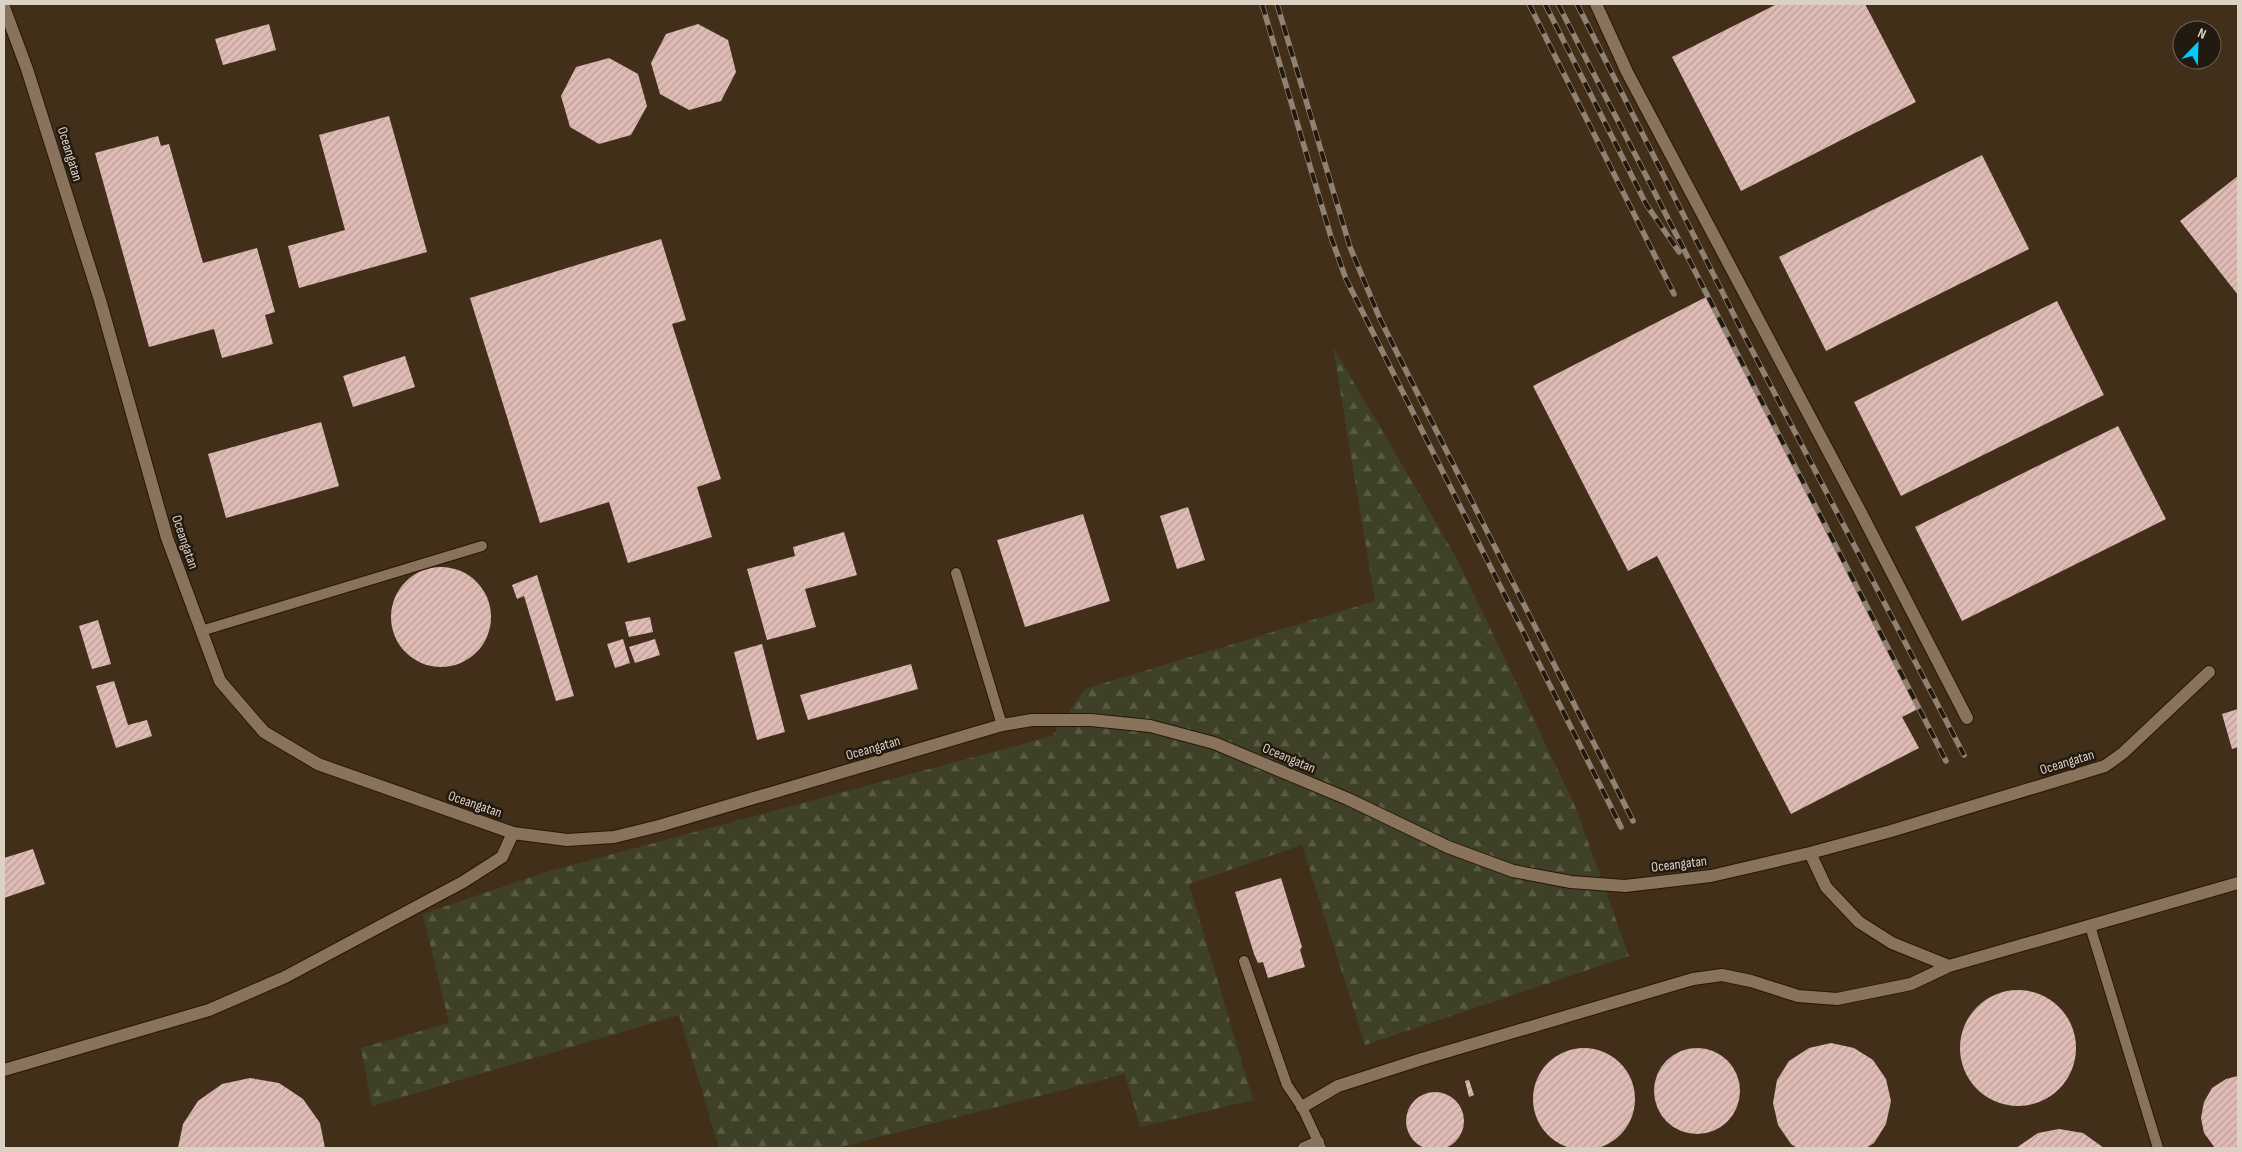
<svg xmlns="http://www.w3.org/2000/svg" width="2242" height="1152" viewBox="0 0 2242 1152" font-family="'Sofia Sans Condensed',sans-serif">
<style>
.forest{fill:url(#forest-firs)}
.building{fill:url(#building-hatch)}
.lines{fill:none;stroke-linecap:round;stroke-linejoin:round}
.service-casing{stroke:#281703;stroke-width:12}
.minor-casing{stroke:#281703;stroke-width:14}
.service{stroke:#89735c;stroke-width:10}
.minor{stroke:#89735c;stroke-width:12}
.rail-casing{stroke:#908170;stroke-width:5.5}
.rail{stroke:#221910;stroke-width:4;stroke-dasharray:11;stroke-linecap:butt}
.labels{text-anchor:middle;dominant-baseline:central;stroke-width:5;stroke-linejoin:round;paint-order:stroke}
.street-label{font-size:14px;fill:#ddd1c4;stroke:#221910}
</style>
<defs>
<pattern id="forest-firs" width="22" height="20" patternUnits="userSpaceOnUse" patternTransform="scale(1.25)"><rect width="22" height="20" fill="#3e4127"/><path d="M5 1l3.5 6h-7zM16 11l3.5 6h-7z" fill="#595b45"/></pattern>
<pattern id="building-hatch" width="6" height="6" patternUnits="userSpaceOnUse" patternTransform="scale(1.25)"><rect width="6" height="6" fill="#e0bbb5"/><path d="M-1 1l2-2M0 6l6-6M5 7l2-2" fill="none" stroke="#b89c96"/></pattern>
</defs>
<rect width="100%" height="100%" fill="#422f1a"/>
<path class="forest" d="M 1333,347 L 1456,557 L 1575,806 L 1629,956 L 1365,1045 L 1302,845 L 1189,884 L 1253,1100 L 1140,1127 L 1125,1074 L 836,1148 L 719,1148 L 679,1015 L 372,1106 L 361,1048 L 449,1023 L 423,914 L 546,872 L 1052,736 L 1085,689 L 1375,601 Z"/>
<path class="building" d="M 1777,4 L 1865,4 L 1916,102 L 1741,191 L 1672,57 Z
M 269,24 L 276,50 L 223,65 L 215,39 Z
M 698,24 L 728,40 L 736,72 L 721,101 L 689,110 L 660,94 L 651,63 L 666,34 Z
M 609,58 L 638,74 L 647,106 L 631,135 L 599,144 L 570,127 L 561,96 L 576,67 Z
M 389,116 L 427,252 L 299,288 L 288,246 L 345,230 L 319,135 Z
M 158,136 L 161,146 L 169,144 L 203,263 L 257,248 L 275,312 L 265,315 L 273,344 L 222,358 L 214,329 L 149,347 L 95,153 Z
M 1982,155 L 2029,249 L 1826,351 L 1779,257 Z
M 2238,176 L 2238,295 L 2180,221 Z
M 661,239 L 686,320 L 672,324 L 721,479 L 697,487 L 712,537 L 628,563 L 609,502 L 540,523 L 470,298 Z
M 1708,296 L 1920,708 L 1902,717 L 1919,748 L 1791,814 L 1657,556 L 1628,571 L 1533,386 Z
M 2057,301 L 2104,395 L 1901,496 L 1854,402 Z
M 405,356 L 415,387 L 353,407 L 343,376 Z
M 321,422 L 339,486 L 226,518 L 208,454 Z
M 2118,426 L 2166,519 L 1962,621 L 1915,527 Z
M 1188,507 L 1205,560 L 1177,569 L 1160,516 Z
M 1083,514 L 1110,601 L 1025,627 L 997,540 Z
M 844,532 L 857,575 L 805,589 L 816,627 L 767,640 L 747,569 L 795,556 L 793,547 Z
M391 617a50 50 0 1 1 100 0a50 50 0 1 1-100 0Z
M 537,575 L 574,696 L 556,701 L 524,596 L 517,599 L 512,585 Z
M 650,617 L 653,632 L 629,637 L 625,622 Z
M 98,620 L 111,664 L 92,669 L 79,626 Z
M 623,639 L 630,663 L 615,668 L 607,644 Z
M 655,639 L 660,655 L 635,663 L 629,647 Z
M 762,644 L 785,732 L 757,740 L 734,652 Z
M 911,664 L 918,689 L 808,720 L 800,695 Z
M 114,681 L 128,725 L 147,720 L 152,736 L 116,748 L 96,686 Z
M 2238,709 L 2238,747 L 2232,749 L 2222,714 Z
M 33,849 L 45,884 L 4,898 L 4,858 Z
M 1281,878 L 1302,947 L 1300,950 L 1305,967 L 1268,978 L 1263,962 L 1258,963 L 1254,954 L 1235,892 Z
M1960 1048a58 58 0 1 1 116 0a58 58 0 1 1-116 0Z
M 1831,1043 L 1854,1048 L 1873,1060 L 1886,1079 L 1891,1101 L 1886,1124 L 1874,1143 L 1866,1148 L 1797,1148 L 1791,1144 L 1778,1125 L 1773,1103 L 1777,1080 L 1789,1061 L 1809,1048 Z
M1533 1099a51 51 0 1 1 102 0a51 51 0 1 1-102 0Z
M1654 1091a43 43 0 1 1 86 0a43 43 0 1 1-86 0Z
M 2238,1076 L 2238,1148 L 2215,1148 L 2204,1133 L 2201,1118 L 2204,1102 L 2212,1088 L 2226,1079 Z
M 250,1078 L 279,1083 L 303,1099 L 320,1123 L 325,1148 L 178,1148 L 183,1124 L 198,1101 L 222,1084 Z
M 1469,1080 L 1474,1095 L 1469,1097 L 1465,1081 Z
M1406 1121a29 29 0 1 1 58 0a29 29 0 1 1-58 0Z
M 2059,1129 L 2083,1133 L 2104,1148 L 2016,1148 L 2038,1133 Z"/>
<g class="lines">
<g class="service-casing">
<path id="service" d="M 956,573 L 1002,725
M 201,631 L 482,546
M 2090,926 L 2158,1148
M 1244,961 L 1287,1085 L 1302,1107 L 1321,1148"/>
</g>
<g class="minor-casing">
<path id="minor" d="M 1596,4 L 1627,72 L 1859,509 L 1967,718
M 4,7 L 27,69 L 100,300 L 167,538 L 220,681 L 264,732 L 318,764 L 513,833 L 567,840 L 614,837 L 659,826 L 1002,725 L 1032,720 L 1091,720 L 1150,726 L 1214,743 L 1348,799 L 1448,847 L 1513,871 L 1571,882 L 1625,886 L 1711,876 L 1810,853 L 1891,831 L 2105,766 L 2123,753 L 2209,672
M 1810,853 L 1826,887 L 1859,922 L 1892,943 L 1949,966 L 2238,883
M 4,1070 L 209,1010 L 285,977 L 463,882 L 502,857 L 513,833
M 1302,1107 L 1338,1086 L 1422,1059 L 1693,979 L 1722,975 L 1751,981 L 1798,996 L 1837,999 L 1911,984 L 1949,966
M 1304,1148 L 1318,1142"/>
</g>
<use href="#service" class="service"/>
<use href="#minor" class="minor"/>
<g class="rail-casing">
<path id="rail" d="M 1262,4 L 1331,237 L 1346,279 L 1621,827
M 1277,4 L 1350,247 L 1380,319 L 1633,821
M 1529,4 L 1674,294
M 1545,4 L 1646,204 L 1679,252
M 1558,4 L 1946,761
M 1577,4 L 1742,331 L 1964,755"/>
</g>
<use href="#rail" class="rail"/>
</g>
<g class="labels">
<g class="street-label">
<text transform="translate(70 154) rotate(73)">Oceangatan</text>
<text transform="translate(185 542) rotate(71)">Oceangatan</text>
<text transform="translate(873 748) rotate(-16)">Oceangatan</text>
<text transform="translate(1289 758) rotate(23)">Oceangatan</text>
<text transform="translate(2067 762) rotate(-17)">Oceangatan</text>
<text transform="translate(475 804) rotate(19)">Oceangatan</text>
<text transform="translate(1679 864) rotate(-7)">Oceangatan</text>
</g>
</g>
<rect width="2242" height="1152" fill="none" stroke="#ddd1c4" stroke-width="10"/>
<g transform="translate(2197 45) rotate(23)"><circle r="24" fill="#221910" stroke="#6d6358"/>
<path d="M0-4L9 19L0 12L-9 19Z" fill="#00cbf9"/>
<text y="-8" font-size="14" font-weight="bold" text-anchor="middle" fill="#ddd1c4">N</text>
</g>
</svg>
